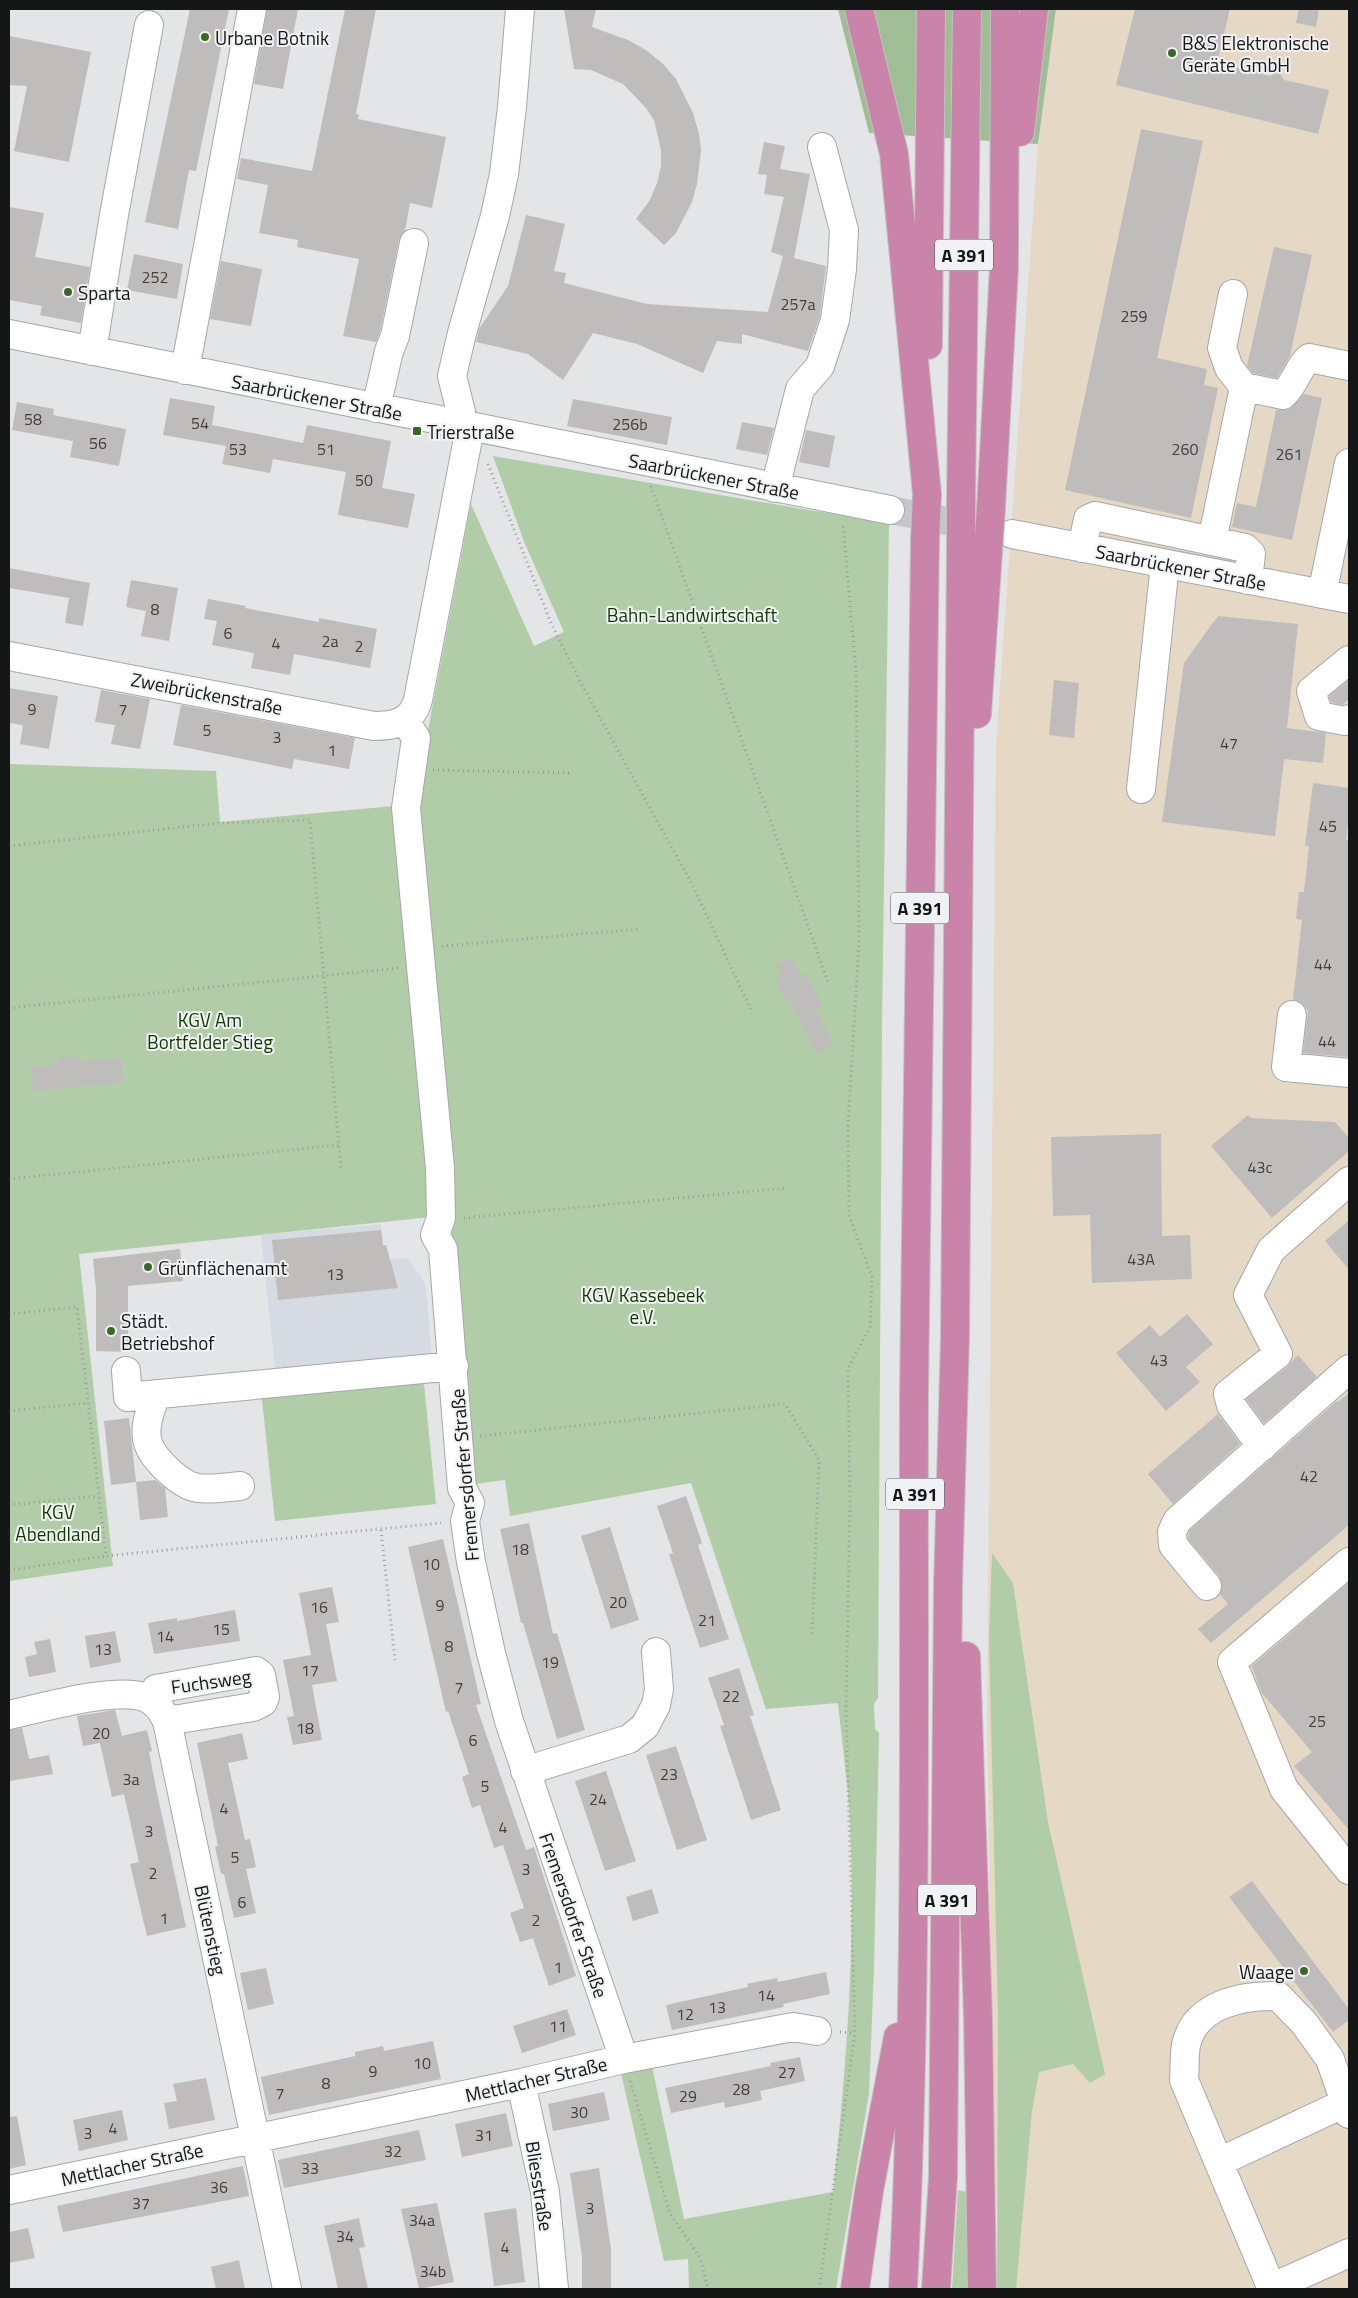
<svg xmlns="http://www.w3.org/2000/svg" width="1358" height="2298" viewBox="0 0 1358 2298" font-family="'Titillium Web',sans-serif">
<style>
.built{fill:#d5dae3}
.industrial{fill:#e5d9c5}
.green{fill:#b1cda8}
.forest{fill:#9fbe95}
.building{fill:#bfbcbc}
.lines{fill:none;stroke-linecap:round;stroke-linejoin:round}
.minor-tunnel{stroke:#c4c6c7;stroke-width:28;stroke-dasharray:28 14;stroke-linecap:butt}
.minor-casing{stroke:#a6a7a8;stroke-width:30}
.highway-casing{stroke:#c2c2c2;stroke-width:30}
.path{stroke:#9a9c9c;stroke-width:3;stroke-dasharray:1 4;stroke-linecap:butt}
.minor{stroke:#fff;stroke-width:28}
.highway{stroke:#ca84a9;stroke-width:28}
.highway-bridge-casing{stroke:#c2c2c2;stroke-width:30;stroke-linecap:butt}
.highway-bridge{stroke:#ca84a9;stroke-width:28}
.poi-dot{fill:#3b6725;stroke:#f1f2f4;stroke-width:2}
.labels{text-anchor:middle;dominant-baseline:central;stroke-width:4;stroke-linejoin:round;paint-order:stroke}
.number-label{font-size:16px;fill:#404040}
.shield{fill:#f1f2f4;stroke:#575859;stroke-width:1}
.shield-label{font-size:18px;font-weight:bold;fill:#151616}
.poi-label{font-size:19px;fill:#151616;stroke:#f1f2f4;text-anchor:start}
.street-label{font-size:19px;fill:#151616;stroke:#f1f2f4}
.park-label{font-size:19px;fill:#0f3800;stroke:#f1f2f4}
</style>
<rect width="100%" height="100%" fill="#e3e5e6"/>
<path class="built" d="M 381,1224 L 383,1245 L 389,1260 L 407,1258 L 422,1278 L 426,1289 L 432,1360 L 276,1376 L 261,1235 Z"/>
<path class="industrial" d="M 1056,9 L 1349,9 L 1349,2289 L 1000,2289 L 992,2073 L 987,1706 L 996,745 L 1038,144 Z"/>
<path class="green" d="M 493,456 L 808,510 L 889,522 L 882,1026 L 878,1698 L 874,1704 L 875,1729 L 879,1733 L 874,1967 L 869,2094 L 836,2289 L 689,2289 L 688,2259 L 664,2261 L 621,2073 L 652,2066 L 684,2219 L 833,2192 C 846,2070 856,1947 850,1824 C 848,1784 842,1743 838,1703 L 766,1709 L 691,1483 L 510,1516 L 505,1480 L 475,1484 L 413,809 L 471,504 L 534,646 L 564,632 L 525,544 Z
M 9,764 L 216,771 L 220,822 L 394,806 L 406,960 L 431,1217 L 79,1254 L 113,1566 L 9,1581 Z
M 423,1374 L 436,1504 L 275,1521 L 261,1391 Z
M 992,1553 L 1013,1583 L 1048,1822 L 1105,2074 L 1090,2083 L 1073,2064 L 1039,2072 L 1032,2111 L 1016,2289 L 997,2289 L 998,2014 L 989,1638 Z
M 958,2190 L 967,2192 L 967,2289 L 952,2289 Z"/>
<path class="forest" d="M 838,9 L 1056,9 L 1038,144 L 869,133 Z"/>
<path class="building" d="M 190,9 L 229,9 L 196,171 L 189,170 L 178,229 L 145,222 Z
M 267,9 L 298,9 L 283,89 L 254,84 Z
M 345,9 L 376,9 L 356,114 L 359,115 L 358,119 L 446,137 L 432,208 L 410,203 L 405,231 L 399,240 L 380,332 L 376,342 L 343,336 L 359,259 L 297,247 L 298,240 L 259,233 L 268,185 L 237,179 L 241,158 L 312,171 Z
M 564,9 L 596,9 L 592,27 L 628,40 L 646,50 L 663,64 L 676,79 L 693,113 L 699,134 L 701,150 L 697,184 L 692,202 L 676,233 L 664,245 L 636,219 L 650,200 L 657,183 L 661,166 L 661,150 L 654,120 L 646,108 L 623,84 L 591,70 L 574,69 Z
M 1135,9 L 1230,9 L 1217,63 L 1270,76 L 1279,71 L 1284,80 L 1329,90 L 1318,134 L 1116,85 Z
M 1299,9 L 1319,9 L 1316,27 L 1296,23 Z
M 9,36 L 91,52 L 69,162 L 14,151 L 27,86 L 9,85 Z
M 1141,129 L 1203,141 L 1157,358 L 1207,369 L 1204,385 L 1218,388 L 1191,518 L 1065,490 Z
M 764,142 L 785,146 L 780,169 L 810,174 L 794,258 L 826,266 L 820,316 L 808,351 L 742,334 L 742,344 L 717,341 L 703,373 L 637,344 L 593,333 L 563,380 L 528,354 L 476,342 L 479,329 L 508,286 L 526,215 L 565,224 L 554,271 L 566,273 L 564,283 L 647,304 L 768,312 L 783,256 L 771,252 L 784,197 L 764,194 L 767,175 L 758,174 Z
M 9,207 L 44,213 L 35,257 L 90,267 L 81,323 L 40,315 L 42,306 L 9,300 Z
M 1274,247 L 1312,255 L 1290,356 L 1277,378 L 1253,373 L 1247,366 Z
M 134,254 L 183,264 L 177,299 L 127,290 Z
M 221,261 L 262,269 L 251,326 L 210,319 Z
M 1304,394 L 1322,398 L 1292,540 L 1232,527 L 1237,503 L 1256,507 L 1276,410 L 1288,410 Z
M 170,398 L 215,406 L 212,425 L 303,443 L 307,425 L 391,441 L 382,488 L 415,494 L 408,528 L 338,515 L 346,472 L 273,459 L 270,473 L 222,464 L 226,446 L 163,435 Z
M 573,399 L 672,417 L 667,445 L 567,426 Z
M 17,402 L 54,409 L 53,415 L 126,429 L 119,466 L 70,457 L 73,441 L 12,430 Z
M 742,422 L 774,428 L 767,455 L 736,449 Z
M 806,430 L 835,436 L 829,468 L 799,462 Z
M 9,568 L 90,583 L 83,626 L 65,623 L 69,598 L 9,588 Z
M 131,580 L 178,588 L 169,641 L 141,636 L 146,611 L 126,607 Z
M 208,599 L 246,606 L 245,608 L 319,622 L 319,618 L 377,629 L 370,668 L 294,654 L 290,675 L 251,668 L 254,653 L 212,645 L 217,621 L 204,619 Z
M 1218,616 L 1298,624 L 1287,728 L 1326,733 L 1323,763 L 1284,759 L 1275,836 L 1162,822 L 1184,663 Z
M 1054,680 L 1079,683 L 1074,738 L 1049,735 Z
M 1349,680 L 1349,699 L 1342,705 L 1331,702 L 1329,696 Z
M 9,688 L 58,696 L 49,749 L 20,744 L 23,725 L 9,723 Z
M 101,690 L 150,699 L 140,749 L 111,744 L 115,725 L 95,722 Z
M 181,705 L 355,738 L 349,769 L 294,759 L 292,769 L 173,745 Z
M 1313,783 L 1349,788 L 1349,812 L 1346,840 L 1349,840 L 1349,1057 L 1303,1053 L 1308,1011 L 1302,1003 L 1293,999 L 1302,920 L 1296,919 L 1299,892 L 1304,892 L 1309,846 L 1305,846 Z
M 791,957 L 800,975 L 805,973 L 822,1004 L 815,1008 L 834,1044 L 817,1053 L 791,1004 L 789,1005 L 775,979 L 782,975 L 776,965 Z
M 78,1056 L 78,1062 L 121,1058 L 123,1082 L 33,1091 L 30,1067 L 58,1064 L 58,1058 Z
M 1248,1115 L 1251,1118 L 1335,1122 L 1349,1138 L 1349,1151 L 1272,1218 L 1211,1146 Z
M 1161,1134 L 1162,1236 L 1190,1235 L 1192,1279 L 1092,1283 L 1090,1215 L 1053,1216 L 1051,1137 Z
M 1349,1220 L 1349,1270 L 1325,1241 Z
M 381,1230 L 383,1245 L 386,1245 L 398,1288 L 278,1300 L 272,1240 Z
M 180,1249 L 183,1281 L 128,1286 L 128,1352 L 96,1351 L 96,1289 L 93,1259 Z
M 1187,1314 L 1213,1344 L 1186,1367 L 1200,1382 L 1166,1411 L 1116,1353 L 1150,1325 L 1160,1337 Z
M 1298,1355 L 1317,1377 L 1264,1423 L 1246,1399 L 1288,1366 Z
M 1349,1393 L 1349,1525 L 1211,1643 L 1198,1629 L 1228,1604 L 1220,1594 L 1222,1584 L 1219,1576 L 1188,1539 L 1190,1530 L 1337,1401 L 1338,1402 Z
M 1218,1414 L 1240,1444 L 1173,1504 L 1148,1474 Z
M 129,1418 L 136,1482 L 111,1485 L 104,1421 Z
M 155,1480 L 165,1488 L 168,1517 L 140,1520 L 136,1482 Z
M 686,1496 L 702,1543 L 698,1545 L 729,1639 L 700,1648 L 669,1554 L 673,1553 L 657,1506 Z
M 529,1523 L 553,1634 L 557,1633 L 585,1730 L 557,1739 L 523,1623 L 521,1623 L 500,1529 Z
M 610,1527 L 639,1620 L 611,1629 L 581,1536 Z
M 443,1539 L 481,1704 L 476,1705 L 526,1850 L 534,1847 L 576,1976 L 549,1986 L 533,1938 L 520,1942 L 510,1913 L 524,1908 L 503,1845 L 494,1848 L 480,1805 L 472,1808 L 462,1777 L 469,1774 L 448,1711 L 446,1712 L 408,1547 Z
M 1349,1582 L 1349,1830 L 1294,1766 L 1312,1752 L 1261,1692 L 1252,1666 Z
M 332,1587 L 339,1622 L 326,1624 L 337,1681 L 312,1685 L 322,1740 L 293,1745 L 287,1717 L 294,1716 L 283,1660 L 311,1655 L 299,1593 Z
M 235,1610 L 240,1641 L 154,1654 L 148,1623 L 177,1618 L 177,1621 Z
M 115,1631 L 121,1662 L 90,1668 L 85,1636 Z
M 50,1639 L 56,1672 L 29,1677 L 25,1657 L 37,1654 L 34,1642 Z
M 739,1668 L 754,1715 L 750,1716 L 781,1810 L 751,1820 L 720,1726 L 724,1725 L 708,1678 Z
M 115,1710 L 122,1736 L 147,1730 L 152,1751 L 149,1752 L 156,1788 L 186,1927 L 147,1936 L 130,1864 L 139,1862 L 124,1794 L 112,1797 L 100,1743 L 83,1746 L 77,1716 Z
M 22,1728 L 29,1759 L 49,1755 L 53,1774 L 9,1781 L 9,1730 Z
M 242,1733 L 248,1759 L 228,1763 L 245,1840 L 250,1839 L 256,1867 L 246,1869 L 256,1913 L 234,1918 L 224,1874 L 221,1874 L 215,1847 L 218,1846 L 197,1743 Z
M 676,1746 L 707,1840 L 677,1850 L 646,1755 Z
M 606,1771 L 636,1861 L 605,1871 L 575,1781 Z
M 1252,1881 L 1349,2009 L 1349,2020 L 1333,2032 L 1229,1897 Z
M 652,1889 L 659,1913 L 633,1921 L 626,1897 Z
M 266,1968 L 274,2004 L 248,2010 L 240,1973 Z
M 826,1972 L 830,1994 L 783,2004 L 784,2007 L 672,2030 L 666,2005 L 748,1987 L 747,1984 L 777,1978 L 778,1982 Z
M 567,2009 L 576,2035 L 522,2053 L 513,2026 Z
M 433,2041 L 441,2079 L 269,2115 L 261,2077 L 355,2056 L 355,2052 L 383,2046 L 384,2051 Z
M 800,2057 L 805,2081 L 760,2091 L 762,2100 L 725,2108 L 724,2102 L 671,2113 L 665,2088 L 771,2066 L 770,2063 Z
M 206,2078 L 215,2120 L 169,2129 L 164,2103 L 177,2101 L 173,2084 Z
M 604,2092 L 610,2120 L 553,2131 L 548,2104 Z
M 122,2110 L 128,2140 L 79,2151 L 73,2120 Z
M 506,2113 L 513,2146 L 462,2157 L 455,2124 Z
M 17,2116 L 26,2165 L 9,2169 L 9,2117 Z
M 419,2130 L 426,2160 L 284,2188 L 278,2160 Z
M 243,2166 L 249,2196 L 63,2232 L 57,2206 Z
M 599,2168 L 611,2249 L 611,2289 L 582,2289 L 582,2256 L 570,2173 Z
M 437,2203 L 454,2282 L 419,2289 L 401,2209 Z
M 516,2208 L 525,2282 L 494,2286 L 484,2213 Z
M 359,2218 L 365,2247 L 359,2248 L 368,2289 L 338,2289 L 324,2226 Z
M 28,2228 L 35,2258 L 9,2263 L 9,2232 Z
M 239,2260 L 245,2289 L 216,2289 L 211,2267 Z"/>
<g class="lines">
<path class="minor-tunnel" d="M 890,510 L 984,528"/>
<g class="minor-casing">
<path id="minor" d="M 9,334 L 890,510
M 92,351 L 114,215 L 149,25
M 185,370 L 252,9
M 1244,387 L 1283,395 C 1296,383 1298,367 1309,358 L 1349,366
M 376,408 L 389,351 L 395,336 L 414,243
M 458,425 L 461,412 L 452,376 L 462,333 L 495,216 L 504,174 L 512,107 L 520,9
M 775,488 L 800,389 L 820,366 L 835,320 L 842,269 L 844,230 L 822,147
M 1012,534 L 1349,599
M 1212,541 L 1244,387 L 1229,368 L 1222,348 L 1233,294
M 1082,548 L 1088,519 L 1095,516 L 1245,548 L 1251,554 L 1248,580
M 1322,594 L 1349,463
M 9,656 L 374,726 C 395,726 412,722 418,700 L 470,428
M 1349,660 L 1311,691 L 1319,716 L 1345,721 L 1349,719
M 405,721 L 416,738 L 406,808 L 440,1168 L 441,1218 L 435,1235 L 443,1249 L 462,1488 L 470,1503 L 465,1521 L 471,1562 L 491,1653 L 509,1721 L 624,2059
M 1141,789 L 1165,564
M 1292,1015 L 1286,1067 L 1349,1073
M 126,1371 L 128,1397 L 454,1366
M 156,1394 C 151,1409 143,1427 148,1443 C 153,1459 181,1486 198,1488 C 211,1490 227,1487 240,1486
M 1262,1447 L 1231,1405 L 1228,1394 L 1278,1354 L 1248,1295 L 1271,1250 L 1349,1181
M 1349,1562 L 1232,1662 L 1284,1789 L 1349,1870
M 1207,1586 L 1173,1545 L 1172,1532 L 1177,1521 L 1349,1369
M 159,1707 L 156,1689 L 256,1671 L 261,1675 L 265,1697 L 263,1702 L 253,1707 L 167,1721
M 9,1715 C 42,1708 113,1687 144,1697 C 156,1701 162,1711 167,1721 L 287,2289
M 525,1771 L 629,1739 L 645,1726 L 656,1705 L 659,1689 L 656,1652
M 521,2083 L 545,2192 L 554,2289
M 1219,2162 L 1345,2103
M 9,2190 L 521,2083 L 624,2059 L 793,2027 L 817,2031
M 1271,2288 L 1349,2253
M 1272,2289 L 1184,2080 C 1185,2069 1184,2056 1186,2045 C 1195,2004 1242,1995 1278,1996 L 1304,2023 L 1330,2059 L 1349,2114"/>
</g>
<g class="highway-casing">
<path id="highway" d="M 859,9 L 894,154 L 927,494
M 1020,132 L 1034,9
M 928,345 L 931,9
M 961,501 L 967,9
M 991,507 L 1004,268 L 1005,9
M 977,714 L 988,552
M 966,1656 L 978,2016 L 982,2289
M 855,2289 L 869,2191 L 898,2037
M 903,2289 C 918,1991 913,1691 914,1393 C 916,1108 921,824 925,540
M 936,2289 L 943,2177 L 948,1585 L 955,1337 L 961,546"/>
</g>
<path class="path" d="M 488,464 L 551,623 L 582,685 L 693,886 L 752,1012
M 651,486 L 828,982
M 433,770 L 569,773
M 9,846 L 220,823 L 310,820 L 341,1170
M 442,946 L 640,929
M 9,1008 L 399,968
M 9,1179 L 339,1145
M 464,1218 L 787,1188
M 9,1314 L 77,1307 L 106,1556 L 441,1523
M 9,1411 L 88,1403
M 480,1436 L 785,1404 L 819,1460 L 812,1637
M 9,1505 L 98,1496
M 381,1530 L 395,1660
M 9,1570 L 106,1556
M 840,2032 L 855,2033
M 630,2081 L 670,2214 L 700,2257 L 708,2289
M 819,2289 L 855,2033 L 846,1710 L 850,1499 L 848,1368 L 870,1327 L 872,1277 L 849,1215 L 848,1126 L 859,941 L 856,671 L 843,524"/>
<use href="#minor" class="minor"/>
<use href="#highway" class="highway"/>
<g class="highway-bridge-casing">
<path id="highway-bridge" d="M 961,501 L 961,546
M 925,540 L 927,494
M 988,552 L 991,507"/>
</g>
<use href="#highway-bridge" class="highway-bridge"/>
</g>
<g class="poi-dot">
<circle cx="205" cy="37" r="5"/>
<circle cx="1172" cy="53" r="5"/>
<circle cx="68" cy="292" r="5"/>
<rect x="412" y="426" width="10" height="10" rx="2.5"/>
<circle cx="148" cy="1267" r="5"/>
<circle cx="111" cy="1331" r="5"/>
<circle cx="1304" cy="1971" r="5"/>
</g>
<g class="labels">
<g class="number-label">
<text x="155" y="277">252</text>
<text x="798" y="304">257a</text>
<text x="1134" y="316">259</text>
<text x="33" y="419">58</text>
<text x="200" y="423">54</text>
<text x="630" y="424">256b</text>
<text x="98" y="443">56</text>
<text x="238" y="449">53</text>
<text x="326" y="449">51</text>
<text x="1185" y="449">260</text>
<text x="1289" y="454">261</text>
<text x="364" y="480">50</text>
<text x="155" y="609">8</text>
<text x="228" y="633">6</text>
<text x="330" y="641">2a</text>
<text x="276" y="643">4</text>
<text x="359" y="646">2</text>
<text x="32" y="709">9</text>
<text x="123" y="709">7</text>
<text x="207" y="730">5</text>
<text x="277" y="737">3</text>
<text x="1229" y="743">47</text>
<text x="332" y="750">1</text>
<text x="1328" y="826">45</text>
<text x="1323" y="964">44</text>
<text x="1327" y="1041">44</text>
<text x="1260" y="1167">43c</text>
<text x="1141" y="1259">43A</text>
<text x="335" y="1274">13</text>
<text x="1159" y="1360">43</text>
<text x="1309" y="1476">42</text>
<text x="520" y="1549">18</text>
<text x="431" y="1564">10</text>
<text x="618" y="1602">20</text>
<text x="440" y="1605">9</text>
<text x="319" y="1607">16</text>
<text x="707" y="1620">21</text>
<text x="221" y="1629">15</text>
<text x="165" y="1636">14</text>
<text x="449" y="1646">8</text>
<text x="103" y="1649">13</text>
<text x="550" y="1662">19</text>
<text x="310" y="1670">17</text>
<text x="459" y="1687">7</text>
<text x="731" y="1696">22</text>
<text x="1317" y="1721">25</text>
<text x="305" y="1728">18</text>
<text x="101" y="1733">20</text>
<text x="473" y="1740">6</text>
<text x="669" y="1774">23</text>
<text x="131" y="1779">3a</text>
<text x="485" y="1786">5</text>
<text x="598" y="1799">24</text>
<text x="224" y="1808">4</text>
<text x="503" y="1827">4</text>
<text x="149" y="1831">3</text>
<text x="235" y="1857">5</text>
<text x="526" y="1869">3</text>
<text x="153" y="1873">2</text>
<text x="242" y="1902">6</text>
<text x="164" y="1918">1</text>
<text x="536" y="1920">2</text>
<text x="558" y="1967">1</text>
<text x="766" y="1995">14</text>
<text x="717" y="2007">13</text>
<text x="685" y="2014">12</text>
<text x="558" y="2026">11</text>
<text x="422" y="2063">10</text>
<text x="373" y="2071">9</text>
<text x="787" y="2072">27</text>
<text x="326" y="2083">8</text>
<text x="741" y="2089">28</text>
<text x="280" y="2093">7</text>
<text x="688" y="2096">29</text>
<text x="579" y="2112">30</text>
<text x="113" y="2128">4</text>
<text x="88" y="2133">3</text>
<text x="484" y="2135">31</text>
<text x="393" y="2151">32</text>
<text x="310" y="2168">33</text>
<text x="219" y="2187">36</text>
<text x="141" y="2203">37</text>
<text x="590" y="2208">3</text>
<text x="422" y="2220">34a</text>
<text x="345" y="2236">34</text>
<text x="505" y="2247">4</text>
<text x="433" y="2271">34b</text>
</g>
<g class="shield">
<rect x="935" y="239.5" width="58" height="31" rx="4"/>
<rect x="891" y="892.5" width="58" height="31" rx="4"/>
<rect x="886" y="1478.5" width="58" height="31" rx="4"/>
<rect x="918" y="1884.5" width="58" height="31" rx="4"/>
</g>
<g class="shield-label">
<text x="964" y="255">A 391</text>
<text x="920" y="908">A 391</text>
<text x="915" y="1494">A 391</text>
<text x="947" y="1900">A 391</text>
</g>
<g class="poi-label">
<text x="215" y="37">Urbane Botnik</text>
<text x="1182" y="42">B&amp;S Elektronische<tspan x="1182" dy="22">Geräte GmbH</tspan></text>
<text x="78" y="292">Sparta</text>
<text x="427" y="431">Trierstraße</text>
<text x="158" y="1267">Grünflächenamt</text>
<text x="121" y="1320">Städt.<tspan x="121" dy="22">Betriebshof</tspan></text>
<text x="1294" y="1971" text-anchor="end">Waage</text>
</g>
<g class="street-label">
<text transform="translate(317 397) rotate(11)">Saarbrückener Straße</text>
<text transform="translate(714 476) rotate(11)">Saarbrückener Straße</text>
<text transform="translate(1181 567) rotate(11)">Saarbrückener Straße</text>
<text transform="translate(207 693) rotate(11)">Zweibrückenstraße</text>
<text transform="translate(464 1475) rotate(-95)">Fremersdorfer Straße</text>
<text transform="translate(211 1681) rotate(-8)">Fuchsweg</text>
<text transform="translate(574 1915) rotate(71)">Fremersdorfer Straße</text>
<text transform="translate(211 1930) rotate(78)">Blütenstieg</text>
<text transform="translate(536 2079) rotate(-13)">Mettlacher Straße</text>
<text transform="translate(132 2164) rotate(-12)">Mettlacher Straße</text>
<text transform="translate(540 2186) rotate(81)">Bliesstraße</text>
</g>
<g class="park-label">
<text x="692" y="614">Bahn-Landwirtschaft</text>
<text x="210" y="1019">KGV Am<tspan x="210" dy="22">Bortfelder Stieg</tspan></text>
<text x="643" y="1294">KGV Kassebeek<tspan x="643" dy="22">e.V.</tspan></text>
<text x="58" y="1511">KGV<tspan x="58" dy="22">Abendland</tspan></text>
</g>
</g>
<rect width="1358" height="2298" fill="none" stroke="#151616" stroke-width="20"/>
</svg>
